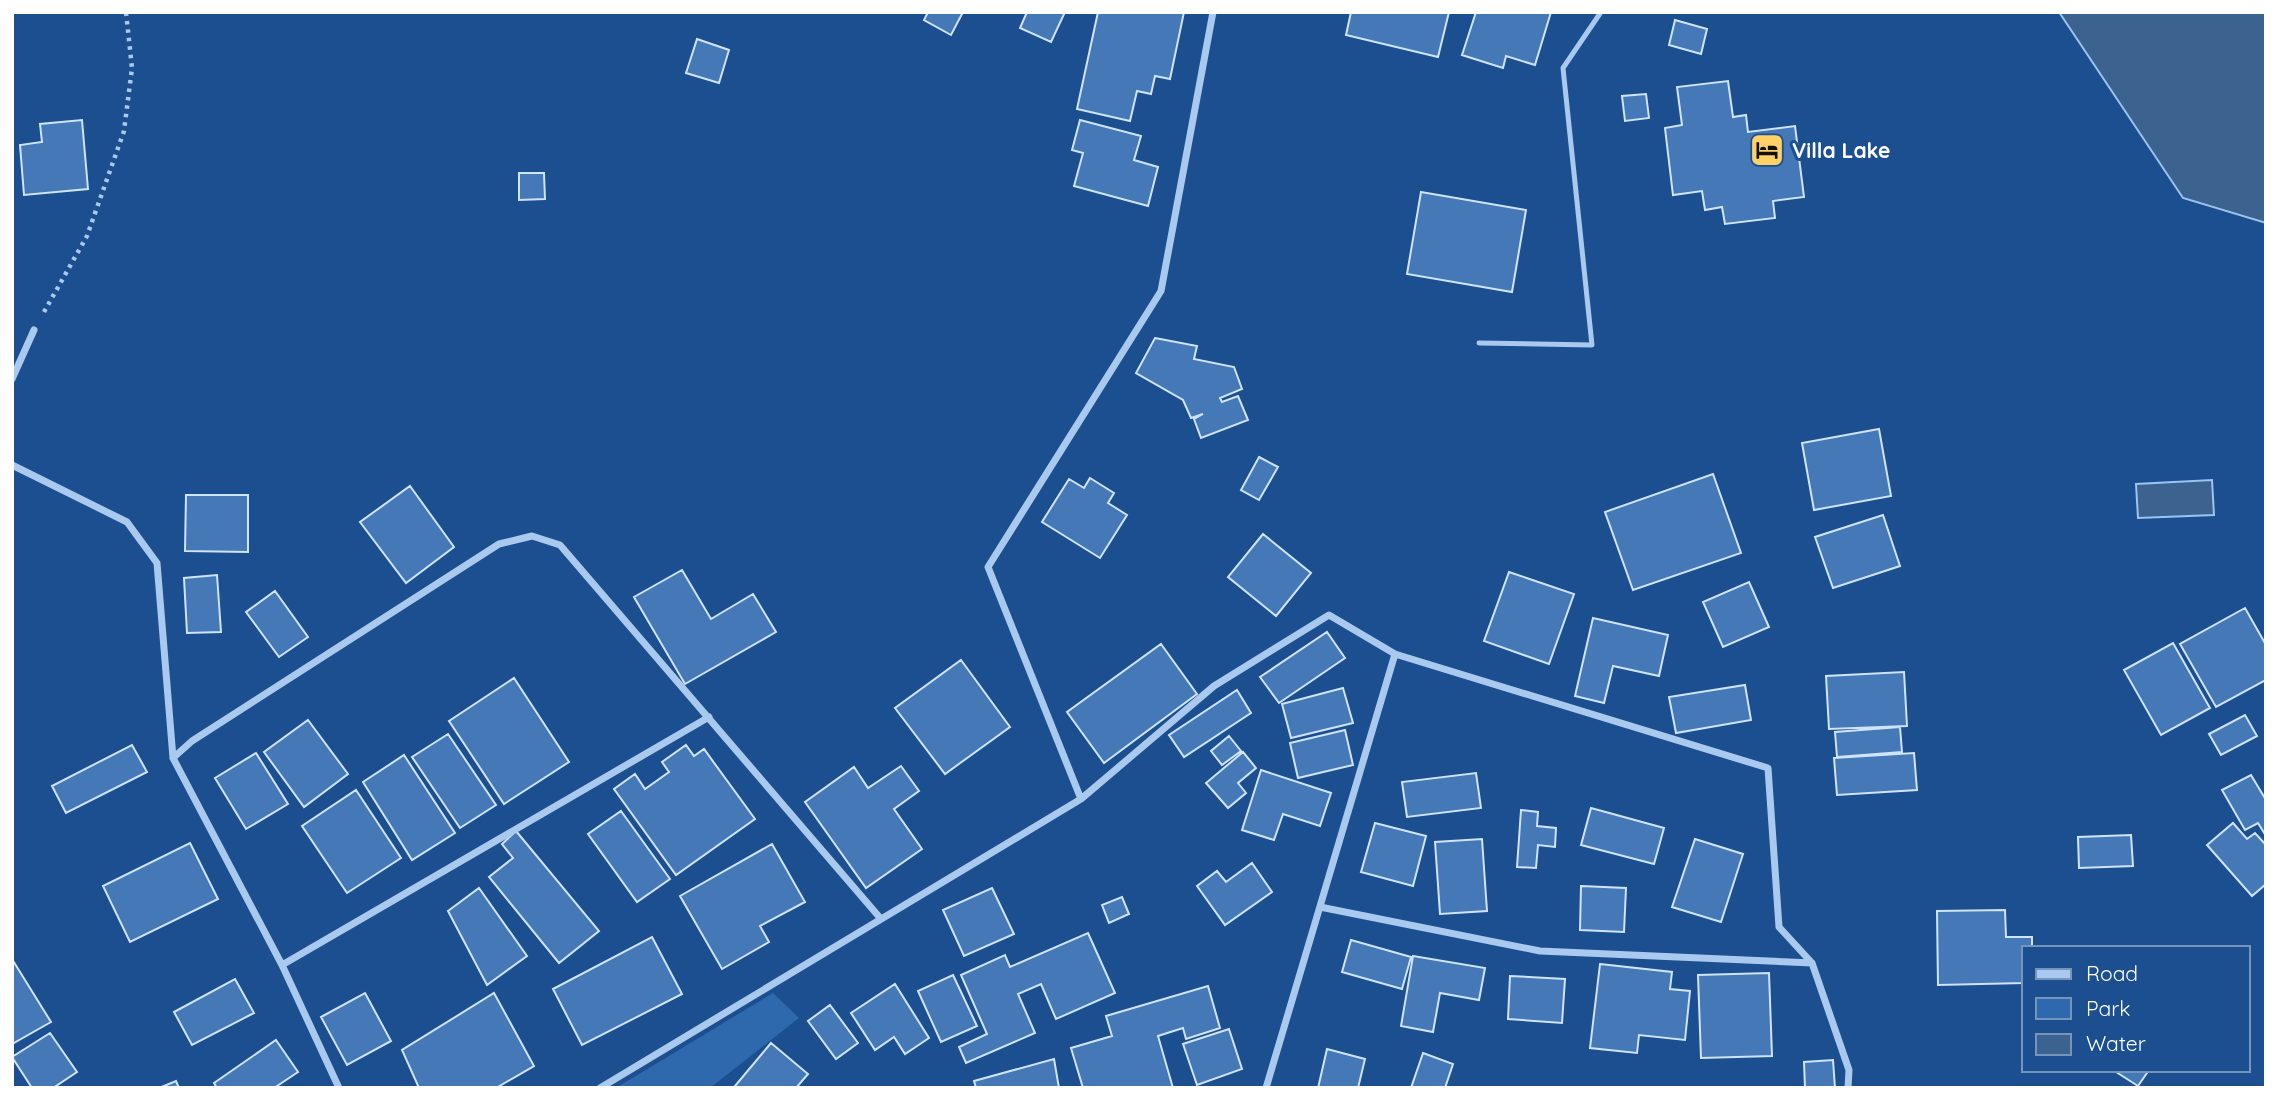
<svg xmlns="http://www.w3.org/2000/svg" width="2278" height="1100" viewBox="0 0 2278 1100" font-family="Quicksand,sans-serif">
<style>
.green{fill:#2e69ad}
.water{fill:#3c6290;stroke:#9cc4f0;stroke-width:2}
.building{fill:#4478b7;stroke:#cfe3fa;stroke-width:2}
.lines{fill:none;stroke-linecap:round;stroke-linejoin:round}
.path{stroke:#a9c9ee;stroke-width:4.5;stroke-dasharray:3.5 5;stroke-linecap:butt}
.lane{stroke:#a9c9ee;stroke-width:5}
.street{stroke:#a9c9ee;stroke-width:7}
.labels{text-anchor:middle;dominant-baseline:central;stroke-width:6;stroke-linejoin:round;paint-order:stroke}
.poi-label{font-size:21px;font-weight:bold;fill:#fff;stroke:#1b4f8f;text-anchor:start}
</style>
<rect width="100%" height="100%" fill="#1b4f8f"/>
<path class="green" d="M 773,993 L 799,1018 L 710,1088 L 616,1088 Z"/>
<path class="water" d="M 2059,12 L 2266,12 L 2266,223 L 2183,198 Z
M 2212,480 L 2214,515 L 2138,518 L 2136,484 Z"/>
<path class="building" d="M 928,12 L 963,12 L 951,35 L 924,20 Z
M 1027,12 L 1065,12 L 1051,42 L 1020,28 Z
M 1098,12 L 1184,12 L 1170,79 L 1155,76 L 1151,94 L 1137,91 L 1130,121 L 1077,109 Z
M 1351,12 L 1449,12 L 1438,57 L 1346,35 Z
M 1476,12 L 1551,12 L 1535,65 L 1506,56 L 1503,68 L 1462,55 Z
M 1675,20 L 1707,29 L 1701,54 L 1669,45 Z
M 697,39 L 729,50 L 719,83 L 686,73 Z
M 1728,81 L 1733,117 L 1746,115 L 1748,132 L 1795,126 L 1804,197 L 1773,201 L 1775,218 L 1725,224 L 1722,207 L 1705,210 L 1702,191 L 1673,195 L 1665,128 L 1682,125 L 1677,87 Z
M 1646,94 L 1649,118 L 1625,121 L 1622,96 Z
M 82,120 L 88,189 L 24,195 L 20,145 L 42,142 L 40,124 Z
M 1080,120 L 1141,136 L 1134,160 L 1158,167 L 1148,206 L 1074,186 L 1083,153 L 1072,150 Z
M 519,173 L 544,173 L 545,199 L 519,200 Z
M 1421,192 L 1526,210 L 1512,292 L 1407,274 Z
M 1155,338 L 1197,346 L 1194,359 L 1234,367 L 1242,389 L 1220,398 L 1222,402 L 1238,396 L 1248,420 L 1201,438 L 1194,419 L 1203,414 L 1191,418 L 1183,400 L 1136,373 Z
M 1879,429 L 1891,496 L 1814,510 L 1802,443 Z
M 1259,457 L 1278,467 L 1259,500 L 1241,490 Z
M 1713,474 L 1741,553 L 1633,590 L 1605,512 Z
M 1090,478 L 1114,493 L 1108,503 L 1127,515 L 1100,558 L 1042,522 L 1069,479 L 1084,488 Z
M 410,486 L 454,547 L 406,583 L 360,522 Z
M 186,495 L 248,495 L 248,552 L 185,551 Z
M 1883,515 L 1900,566 L 1833,588 L 1815,537 Z
M 1263,534 L 1311,573 L 1276,616 L 1228,577 Z
M 682,570 L 711,619 L 753,594 L 776,632 L 685,684 L 634,597 Z
M 1509,572 L 1574,594 L 1549,664 L 1484,641 Z
M 217,575 L 221,632 L 187,633 L 184,578 Z
M 1749,582 L 1769,627 L 1723,647 L 1703,602 Z
M 275,591 L 308,637 L 279,657 L 246,612 Z
M 2245,608 L 2266,645 L 2266,680 L 2216,707 L 2180,644 Z
M 1593,618 L 1668,635 L 1659,676 L 1613,666 L 1604,703 L 1575,696 Z
M 1327,632 L 1345,658 L 1279,703 L 1260,677 Z
M 2173,643 L 2210,708 L 2161,735 L 2124,670 Z
M 1161,644 L 1197,694 L 1104,763 L 1067,712 Z
M 961,660 L 1010,727 L 945,774 L 895,708 Z
M 1904,672 L 1907,726 L 1829,729 L 1826,676 Z
M 514,678 L 569,762 L 504,804 L 449,721 Z
M 1745,685 L 1751,720 L 1676,733 L 1669,697 Z
M 1343,688 L 1353,723 L 1291,738 L 1282,704 Z
M 1237,690 L 1251,713 L 1184,757 L 1169,735 Z
M 2245,715 L 2257,736 L 2221,755 L 2209,734 Z
M 308,720 L 348,774 L 304,807 L 264,752 Z
M 1900,727 L 1902,752 L 1837,757 L 1835,732 Z
M 1345,730 L 1353,765 L 1298,778 L 1290,743 Z
M 448,734 L 496,805 L 460,828 L 412,757 Z
M 1229,736 L 1241,751 L 1222,765 L 1211,751 Z
M 132,745 L 147,772 L 66,813 L 52,786 Z
M 686,745 L 694,756 L 704,749 L 755,819 L 676,875 L 614,789 L 635,774 L 645,789 L 669,772 L 662,762 Z
M 1243,752 L 1256,768 L 1238,783 L 1246,793 L 1228,808 L 1206,783 Z
M 256,753 L 288,804 L 246,829 L 215,778 Z
M 1914,753 L 1917,790 L 1837,795 L 1834,758 Z
M 404,755 L 455,833 L 412,860 L 363,782 Z
M 901,766 L 919,791 L 894,809 L 922,849 L 866,888 L 805,802 L 854,767 L 868,788 Z
M 1261,770 L 1331,793 L 1320,826 L 1283,814 L 1274,840 L 1242,830 Z
M 1476,773 L 1481,808 L 1407,817 L 1402,782 Z
M 2251,775 L 2266,800 L 2266,836 L 2258,823 L 2245,830 L 2222,790 Z
M 356,790 L 401,858 L 347,893 L 302,826 Z
M 1591,808 L 1664,828 L 1654,864 L 1581,845 Z
M 1521,810 L 1538,812 L 1537,826 L 1556,828 L 1555,847 L 1538,845 L 1536,868 L 1517,867 Z
M 621,811 L 670,879 L 637,902 L 588,834 Z
M 1375,823 L 1426,836 L 1413,886 L 1361,872 Z
M 2233,823 L 2247,839 L 2255,833 L 2266,845 L 2266,884 L 2252,896 L 2207,845 Z
M 516,831 L 599,931 L 559,963 L 489,877 L 513,858 L 502,844 Z
M 2131,835 L 2133,866 L 2079,868 L 2078,837 Z
M 1482,839 L 1487,911 L 1440,914 L 1435,842 Z
M 1695,839 L 1743,854 L 1721,922 L 1672,907 Z
M 190,843 L 218,899 L 130,942 L 103,886 Z
M 772,844 L 805,902 L 760,926 L 769,942 L 722,969 L 680,896 Z
M 1252,863 L 1272,892 L 1225,925 L 1197,886 L 1217,871 L 1226,882 Z
M 1581,886 L 1626,888 L 1624,932 L 1580,930 Z
M 479,888 L 527,956 L 487,985 L 448,911 Z
M 992,888 L 1014,934 L 964,956 L 943,910 Z
M 1122,897 L 1129,914 L 1109,923 L 1102,905 Z
M 2005,910 L 2006,937 L 2032,937 L 2032,948 L 2024,948 L 2024,983 L 1938,985 L 1937,911 Z
M 1088,933 L 1115,993 L 1056,1019 L 1041,984 L 1018,994 L 1035,1033 L 966,1063 L 959,1047 L 987,1034 L 961,975 L 1005,955 L 1010,967 Z
M 652,937 L 682,994 L 582,1045 L 553,989 Z
M 1351,940 L 1411,957 L 1402,989 L 1342,972 Z
M 1413,956 L 1485,968 L 1479,1000 L 1440,993 L 1433,1032 L 1401,1026 Z
M 12,959 L 51,1022 L 12,1044 Z
M 1600,964 L 1672,972 L 1670,989 L 1690,991 L 1685,1040 L 1639,1035 L 1637,1053 L 1590,1048 Z
M 1769,973 L 1772,1056 L 1701,1058 L 1698,975 Z
M 953,975 L 977,1026 L 941,1042 L 918,991 Z
M 1510,976 L 1565,979 L 1562,1023 L 1508,1019 Z
M 235,979 L 254,1013 L 192,1045 L 174,1012 Z
M 895,984 L 929,1038 L 905,1054 L 894,1037 L 875,1050 L 851,1013 Z
M 1208,986 L 1220,1028 L 1186,1039 L 1183,1028 L 1158,1036 L 1173,1088 L 1083,1088 L 1071,1048 L 1112,1036 L 1106,1016 Z
M 365,993 L 391,1041 L 347,1065 L 321,1017 Z
M 494,993 L 534,1066 L 496,1088 L 419,1088 L 402,1050 Z
M 830,1005 L 858,1043 L 836,1059 L 808,1021 Z
M 1229,1029 L 1242,1069 L 1197,1085 L 1183,1044 Z
M 50,1033 L 77,1072 L 53,1088 L 32,1088 L 12,1057 Z
M 276,1040 L 298,1072 L 274,1088 L 217,1088 L 214,1083 Z
M 771,1043 L 808,1074 L 796,1088 L 737,1088 L 735,1086 Z
M 1327,1049 L 1365,1059 L 1358,1088 L 1318,1088 Z
M 1423,1053 L 1453,1064 L 1445,1088 L 1411,1088 Z
M 1054,1059 L 1059,1088 L 976,1088 L 974,1081 Z
M 1833,1060 L 1835,1088 L 1805,1088 L 1804,1062 Z
M 2113,1070 L 2149,1070 L 2138,1086 Z
M 176,1081 L 179,1088 L 159,1088 Z"/>
<g class="lines">
<path class="path" d="M 44,312 L 87,236 L 124,131 L 132,68 L 126,12"/>
<path class="lane" d="M 1479,343 L 1592,345 L 1563,68 L 1601,12"/>
<path class="street" d="M 12,379 L 34,330
M 12,465 L 127,522 L 157,563 L 173,758 L 282,965 L 339,1088
M 173,758 L 192,741 L 499,544 L 532,536 L 560,545 L 881,919
M 1081,799 L 1214,686 L 1329,615 L 1395,654
M 1320,907 L 1540,951 L 1812,963
M 282,965 L 709,717
M 600,1088 L 1081,799 L 988,567 L 1161,291 L 1213,12
M 1266,1088 L 1395,654 L 1768,768 L 1779,927 L 1812,963 L 1849,1070 L 1848,1088"/>
</g>
<defs>
<g id="hotel-square" transform="scale(1.75)"><rect x="-9" y="-9" width="18" height="18" rx="4" fill="#ffd166" stroke="#1b4f8f"/><path d="M-6-4.5h1.5V1H6V5H4.5V3h-9V5H-6ZM-4 0a1.8 1.8 0 1 1 3.6 0ZM.5 0V-2.5h3Q6-2.5 6 0Z" fill="#111"/></g>
</defs>
<g fill-rule="evenodd">
<use href="#hotel-square" x="1767" y="150"/>
</g>
<g class="labels">
<g class="poi-label">
<text x="1792" y="150">Villa Lake</text>
</g>
</g>
<rect width="2278" height="1100" fill="none" stroke="#ffffff" stroke-width="28"/>
<rect x="2022" y="946" width="228" height="126" fill="#1b4f8f" stroke="#7695bc" stroke-width="2"/>
<rect x="2036" y="969" width="35" height="10" fill="#a9c9ee" stroke="#7695bc" stroke-width="2"/>
<text x="2086" y="981" font-size="21" fill="#ffffff">Road</text>
<rect x="2036" y="998" width="35" height="21" fill="#2e69ad" stroke="#7695bc" stroke-width="2"/>
<text x="2086" y="1016" font-size="21" fill="#ffffff">Park</text>
<rect x="2036" y="1034" width="35" height="21" fill="#3c6290" stroke="#7695bc" stroke-width="2"/>
<text x="2086" y="1051" font-size="21" fill="#ffffff">Water</text>
</svg>
